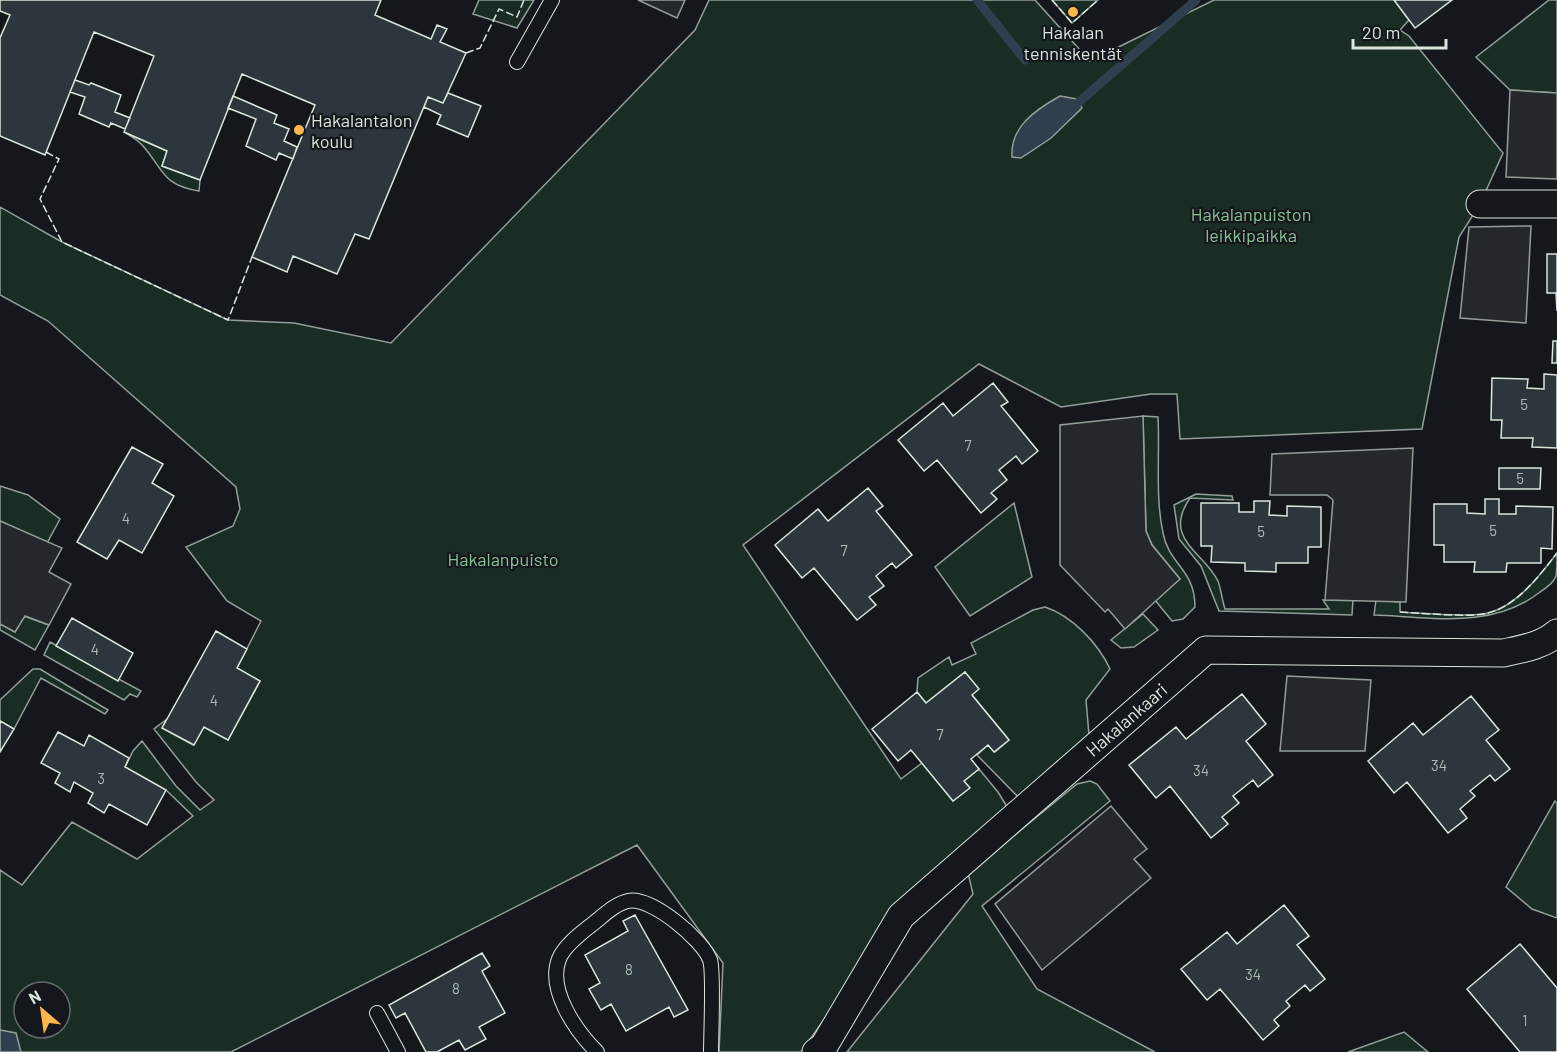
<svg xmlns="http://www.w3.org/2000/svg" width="1557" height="1052" viewBox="0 0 1557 1052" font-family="Barlow,sans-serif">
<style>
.green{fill:#1a2d24;stroke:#939e99;stroke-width:1.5;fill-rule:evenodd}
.parking{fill:#24282b;stroke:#939e99;stroke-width:1.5}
.water{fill:#2f3f4d;stroke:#939e99;stroke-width:1.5}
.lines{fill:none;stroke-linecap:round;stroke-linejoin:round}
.stream{stroke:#2f3f4d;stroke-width:9}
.building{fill:#2c363c;stroke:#d8e6dc;stroke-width:1.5}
.lane-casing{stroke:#d8e6dc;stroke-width:16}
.street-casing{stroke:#d8e6dc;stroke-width:29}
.lane{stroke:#14181c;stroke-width:14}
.street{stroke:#14181c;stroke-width:27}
.fence{stroke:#d8e6dc;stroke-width:1.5;stroke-dasharray:8 3;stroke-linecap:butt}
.poi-dot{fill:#ffb74d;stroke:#14181c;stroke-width:2}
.labels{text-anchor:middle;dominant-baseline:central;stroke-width:4.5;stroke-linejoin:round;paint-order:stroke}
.number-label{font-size:15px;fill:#adbab4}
.poi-label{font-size:18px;fill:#d8e6dc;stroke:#14181c}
.park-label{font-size:18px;fill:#8ac095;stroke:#14181c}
.street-label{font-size:18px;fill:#d8e6dc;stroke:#14181c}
</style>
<rect width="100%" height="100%" fill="#14181c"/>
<path class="green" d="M 479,0 L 534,0 L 517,28 L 473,14 Z
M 709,0 L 1035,0 L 1090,61 L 1214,0 L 1394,0 L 1409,20 L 1400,30 L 1409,36 L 1503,153 L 1480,204 L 1459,237 L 1422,429 L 1180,439 L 1177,394 L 1151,394 L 1061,407 L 979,364 L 743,545 L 901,779 L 922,763 L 953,801 L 969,788 L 964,781 L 979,769 L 998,792 L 1009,810 L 840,997 L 801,1052 L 719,1052 L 723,963 L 637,845 L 231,1052 L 0,1052 L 0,870 L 22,885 L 72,822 L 137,859 L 193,816 L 166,790 L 125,767 L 133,751 L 142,741 L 176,786 L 200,810 L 214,800 L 196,782 L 154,729 L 167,719 L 162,728 L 193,745 L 204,727 L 228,740 L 260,681 L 237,668 L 261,621 L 227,601 L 186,547 L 233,526 L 240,509 L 236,487 L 48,321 L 0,295 L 0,207 L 62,242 L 228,320 L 294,323 L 391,343 L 695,30 ZM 24,992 L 60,992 L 60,1028 L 24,1028 Z
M 1052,0 L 1098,0 L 1072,23 Z
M 1549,0 L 1557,0 L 1557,93 L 1510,90 L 1476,57 Z
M 124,132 L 167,151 L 162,166 L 200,180 L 199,191 C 162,185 164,170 143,146 C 138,140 130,136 124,132 Z
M 1143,416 L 1158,417 C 1160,454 1155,496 1163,533 C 1169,565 1195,569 1195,607 L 1183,619 L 1172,621 L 1155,600 L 1180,579 L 1152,545 L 1146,531 Z
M 0,486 L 28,495 L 60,519 L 47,543 L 0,521 Z
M 1196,494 L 1232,496 L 1233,500 L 1190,498 C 1162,539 1203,551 1218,581 C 1221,589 1222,600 1225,609 L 1329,609 L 1323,600 L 1353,600 L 1352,615 L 1219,611 L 1201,566 L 1179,539 L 1174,505 Z
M 1014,503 L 1032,577 L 970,616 L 935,567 Z
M 1557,553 C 1557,559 1557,570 1556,576 C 1554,583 1546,588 1540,592 C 1492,630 1431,617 1374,615 L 1376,600 L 1400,602 L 1400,612 C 1421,613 1471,618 1488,613 C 1518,605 1540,575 1557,553 Z
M 1045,607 C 1072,616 1098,643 1110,669 L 1086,700 L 1089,735 L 1021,800 L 977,755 L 988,745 L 995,752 L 1009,740 L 972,695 L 965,672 L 926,703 L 917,692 L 918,678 L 949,657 L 952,665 L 976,654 L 971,643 L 1033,610 Z
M 1143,614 L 1158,630 L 1134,647 L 1121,648 L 1111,640 Z
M 24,616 L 49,625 L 35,650 L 0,630 L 0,624 L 15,632 Z
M 50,642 L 141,691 L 137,697 L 130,694 L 124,700 L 44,655 Z
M 33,669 L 40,669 L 108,710 L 105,714 L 41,678 L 14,729 L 0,721 L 0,700 Z
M 1090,781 L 1097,784 L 1110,801 L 982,906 L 1037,989 L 1155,1052 L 847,1052 L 973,894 L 968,873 L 1077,784 Z
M 1555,801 L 1557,803 L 1557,918 L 1532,909 L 1506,887 Z
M 1404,1032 L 1428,1052 L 1348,1052 Z"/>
<path class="parking" d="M 638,0 L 685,0 L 677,18 Z
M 1510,90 L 1557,93 L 1557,179 L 1506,177 Z
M 1531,226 L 1526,323 L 1460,318 L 1469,227 Z
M 1143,416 L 1146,531 L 1152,545 L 1180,579 L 1125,629 L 1108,609 L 1105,612 L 1060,565 L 1060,425 Z
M 1413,448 L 1406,602 L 1325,600 L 1333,500 L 1327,495 L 1270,495 L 1272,454 Z
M 0,521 L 62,548 L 49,572 L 71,584 L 49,625 L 25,616 L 15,632 L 0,624 Z
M 1287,676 L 1371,680 L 1365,751 L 1280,751 Z
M 1111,806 L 1147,849 L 1134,859 L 1151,878 L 1042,970 L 995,904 Z"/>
<path class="water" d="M 1060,96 L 1077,99 L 1082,108 L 1051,138 L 1021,158 L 1012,157 C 1010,127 1035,110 1060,96 Z
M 0,1030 L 16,1033 L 21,1052 L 0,1052 Z"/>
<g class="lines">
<path class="stream" d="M 977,0 L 1025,60
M 1079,102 L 1196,0"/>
</g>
<path class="building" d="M 0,0 L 381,0 L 375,15 L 431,39 L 437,25 L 447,29 L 440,42 L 466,53 L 443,103 L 428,97 L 369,239 L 355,234 L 337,274 L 293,256 L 287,272 L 252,257 L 315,105 L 242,74 L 200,180 L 162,166 L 167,151 L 124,132 L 154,56 L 94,32 L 45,155 L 0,136 L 0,38 L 10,15 L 0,11 Z
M 1394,0 L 1452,0 L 1415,28 Z
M 75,80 L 89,85 L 91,83 L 121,95 L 115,112 L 130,118 L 125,129 L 111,123 L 109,127 L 79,114 L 85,97 L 70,92 Z
M 448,93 L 481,106 L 468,137 L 437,124 L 441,115 L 424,107 L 428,97 L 443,103 Z
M 233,96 L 277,115 L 274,123 L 289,129 L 284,141 L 297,147 L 293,159 L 279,153 L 276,160 L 246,146 L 256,119 L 228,108 Z
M 1547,254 L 1557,254 L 1557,311 L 1556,293 L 1547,293 Z
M 1553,341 L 1557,341 L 1557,363 L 1552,363 Z
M 1544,374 L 1557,375 L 1557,448 L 1532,447 L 1533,438 L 1501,438 L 1502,420 L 1491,420 L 1492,378 L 1528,379 L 1527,388 L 1544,389 Z
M 993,383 L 1008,402 L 1001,406 L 1038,451 L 1022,464 L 1016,456 L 999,470 L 1007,480 L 991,493 L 997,499 L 981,513 L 937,460 L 924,471 L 898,440 L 943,403 L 953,416 Z
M 132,447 L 163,464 L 152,483 L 174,496 L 142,553 L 119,540 L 107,559 L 77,542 Z
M 1499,468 L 1541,468 L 1540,489 L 1499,489 Z
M 868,488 L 883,506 L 876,511 L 912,555 L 896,568 L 892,563 L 876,576 L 884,586 L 869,597 L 876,605 L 857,620 L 814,568 L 802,578 L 775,545 L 818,509 L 828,521 Z
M 1485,499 L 1499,499 L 1499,514 L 1516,514 L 1516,506 L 1553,507 L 1552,549 L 1541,548 L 1541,563 L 1507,563 L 1506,572 L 1474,572 L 1475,562 L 1444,562 L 1444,545 L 1434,545 L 1434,504 L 1467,504 L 1467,513 L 1485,514 Z
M 1254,501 L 1270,501 L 1269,515 L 1287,516 L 1287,506 L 1321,507 L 1321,547 L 1308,547 L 1308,563 L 1276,563 L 1276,572 L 1245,571 L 1245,563 L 1211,562 L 1212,546 L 1201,546 L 1201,503 L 1239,503 L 1239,512 L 1254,512 Z
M 72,618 L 133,653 L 118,681 L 56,646 Z
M 216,631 L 247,649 L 237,668 L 260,681 L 228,740 L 204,727 L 194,745 L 162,728 Z
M 965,672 L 979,689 L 972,695 L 1009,740 L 994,752 L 988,745 L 971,759 L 979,769 L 964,781 L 970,788 L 953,801 L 911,750 L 898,761 L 872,729 L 917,692 L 926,703 Z
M 1242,694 L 1266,724 L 1246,741 L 1273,775 L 1258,787 L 1253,780 L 1233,796 L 1239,803 L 1222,817 L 1228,824 L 1211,838 L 1170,786 L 1156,798 L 1129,765 L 1176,727 L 1186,739 Z
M 1471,696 L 1499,730 L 1486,740 L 1510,769 L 1495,781 L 1490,775 L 1470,791 L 1475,796 L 1460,809 L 1467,818 L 1448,833 L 1407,782 L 1394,793 L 1368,761 L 1413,723 L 1423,735 Z
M 0,721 L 14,729 L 0,752 Z
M 58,732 L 84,746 L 89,735 L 129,758 L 125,767 L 166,790 L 147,825 L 109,804 L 104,813 L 88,803 L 93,793 L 74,782 L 70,792 L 55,783 L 60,773 L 41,763 Z
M 1284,905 L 1309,936 L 1297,945 L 1325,979 L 1310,991 L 1305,985 L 1286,1001 L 1290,1006 L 1274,1020 L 1279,1026 L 1263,1040 L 1220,989 L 1207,1000 L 1181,969 L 1227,932 L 1237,944 Z
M 635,915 L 688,1010 L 674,1017 L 669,1007 L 626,1031 L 611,1004 L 601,1010 L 589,989 L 600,983 L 585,955 L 628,931 L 623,921 Z
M 1520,944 L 1557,988 L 1557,1052 L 1520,1052 L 1467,989 Z
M 482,953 L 490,966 L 482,971 L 505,1013 L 479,1027 L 486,1039 L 465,1050 L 459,1040 L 437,1052 L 426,1052 L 405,1013 L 396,1018 L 389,1005 Z"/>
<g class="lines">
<g class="lane-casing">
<path id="lane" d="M 517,62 L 552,0
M 377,1013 L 398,1052
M 597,1052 C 576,1031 547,990 559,959 C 564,946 580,934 590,926 C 602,917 614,904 628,901 C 651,896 703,940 710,960 C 714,971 711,1036 711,1052"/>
</g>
<g class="street-casing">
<g id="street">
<path d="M 1480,204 L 1557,204"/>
<path id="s1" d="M 816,1052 L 824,1046 L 901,916 L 1206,650 L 1503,653 C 1522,649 1542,646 1557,633"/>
</g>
</g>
<use href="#lane" class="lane"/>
<use href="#street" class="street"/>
<path class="fence" d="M 1052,0 L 1072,23 L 1098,0
M 466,53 L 480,48 L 499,9 L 517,17 L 524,0
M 46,152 L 59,159 L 40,199 L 62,242 L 228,320 L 252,257
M 1400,612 C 1421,613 1470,618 1488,613 C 1517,606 1540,575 1557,553"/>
</g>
<g class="poi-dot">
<circle cx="1073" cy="12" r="6"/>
<circle cx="299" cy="130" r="6"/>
</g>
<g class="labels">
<g class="number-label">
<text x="1524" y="404">5</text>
<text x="968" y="445">7</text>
<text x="1520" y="478">5</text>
<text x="126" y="518">4</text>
<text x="1493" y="530">5</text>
<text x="1261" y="531">5</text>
<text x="844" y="550">7</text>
<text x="95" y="649">4</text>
<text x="214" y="700">4</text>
<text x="940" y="734">7</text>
<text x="1439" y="765">34</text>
<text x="1201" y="770">34</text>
<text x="101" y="778">3</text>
<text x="629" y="969">8</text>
<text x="1253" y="974">34</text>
<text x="456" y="988">8</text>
<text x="1525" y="1020">1</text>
</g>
<g class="poi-label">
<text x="1073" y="32">Hakalan<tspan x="1073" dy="21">tenniskentät</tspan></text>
<text x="311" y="120" text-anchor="start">Hakalantalon<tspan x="311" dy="21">koulu</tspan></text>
</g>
<g class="park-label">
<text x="1251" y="214">Hakalanpuiston<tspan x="1251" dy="21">leikkipaikka</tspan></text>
<text x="503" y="559">Hakalanpuisto</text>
</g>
<g class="street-label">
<text stroke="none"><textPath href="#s1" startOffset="460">Hakalankaari</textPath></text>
</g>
</g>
<g transform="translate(42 1010) rotate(331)"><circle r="28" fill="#14181c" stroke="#626a69" stroke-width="1.5"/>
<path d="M0-4.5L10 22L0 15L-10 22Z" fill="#ffb74d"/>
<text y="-9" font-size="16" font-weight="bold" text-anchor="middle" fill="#d8e6dc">N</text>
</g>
<path d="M1353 39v9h93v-9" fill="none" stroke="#d8e6dc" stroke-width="3"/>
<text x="1362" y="39" font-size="18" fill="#d8e6dc" stroke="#14181c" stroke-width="4.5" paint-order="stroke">20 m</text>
</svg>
